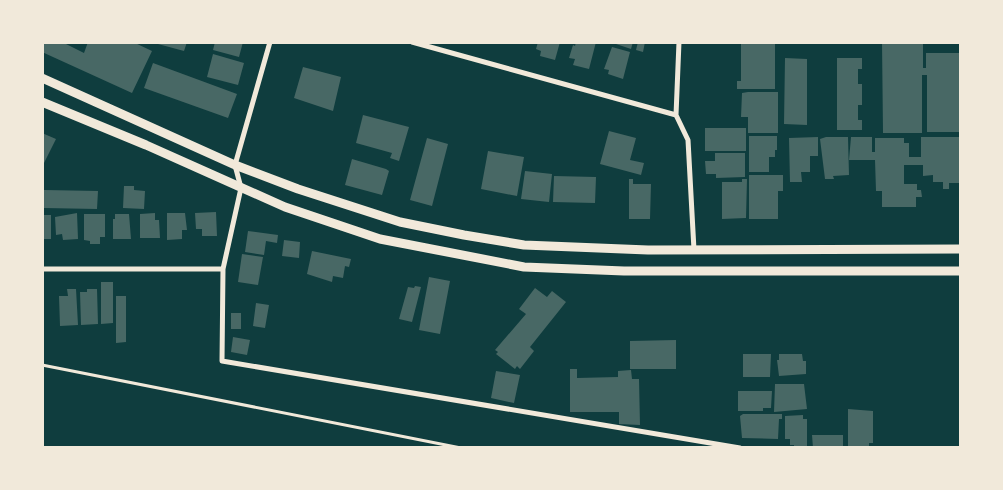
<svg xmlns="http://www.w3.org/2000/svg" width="1003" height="490" viewBox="0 0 1003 490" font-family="'Varela Round',sans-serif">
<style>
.building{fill:#486865}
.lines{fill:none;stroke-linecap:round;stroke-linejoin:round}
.path{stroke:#f1e9da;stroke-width:3}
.minor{stroke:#f1e9da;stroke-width:5}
.tertiary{stroke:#f1e9da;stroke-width:9}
</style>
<rect width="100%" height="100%" fill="#0f3d3e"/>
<path class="building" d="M 42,42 L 62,42 L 84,53 L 88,42 L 133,42 L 152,51 L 132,93 L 42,52 Z
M 159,42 L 187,42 L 184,51 L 158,44 Z
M 215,42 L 243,42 L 239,57 L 213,50 Z
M 538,42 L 560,42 L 555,60 L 540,56 L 541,51 L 536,49 Z
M 576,42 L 596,42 L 589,69 L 573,65 L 575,59 L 569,58 L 573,45 L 575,46 Z
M 610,42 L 633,42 L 631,49 Z
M 638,42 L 645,42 L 643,52 L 636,50 Z
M 741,42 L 775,42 L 775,89 L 737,89 L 737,81 L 741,81 Z
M 882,42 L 923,42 L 923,68 L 926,68 L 926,53 L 960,53 L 960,132 L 927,132 L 927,75 L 922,75 L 922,133 L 883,133 Z
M 612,47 L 630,52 L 623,79 L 608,74 L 609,70 L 604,69 Z
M 213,54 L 244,63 L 238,85 L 207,77 Z
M 785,58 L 807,59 L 807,125 L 784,124 Z
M 837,58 L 862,58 L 862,69 L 858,69 L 858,84 L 862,84 L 862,105 L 858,105 L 858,120 L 862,120 L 862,130 L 837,130 Z
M 153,63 L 237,94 L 228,118 L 144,88 Z
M 303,67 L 341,77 L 333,111 L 294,98 Z
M 748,92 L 778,92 L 778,133 L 748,133 L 748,117 L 741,117 L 742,93 Z
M 363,115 L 409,127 L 399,161 L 390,158 L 392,153 L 356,143 Z
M 705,128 L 746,128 L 746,151 L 705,151 Z
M 609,131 L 636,138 L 630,160 L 644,163 L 641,175 L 600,164 Z
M 42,133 L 56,139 L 42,167 Z
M 749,136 L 777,136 L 777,150 L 775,150 L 775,157 L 769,157 L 769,172 L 749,172 Z
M 818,137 L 818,156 L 810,156 L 810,172 L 801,172 L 802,182 L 790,182 L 789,138 Z
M 826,137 L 848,137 L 849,175 L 833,176 L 834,179 L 825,179 L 820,139 Z
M 851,137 L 872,137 L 872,152 L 875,152 L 875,138 L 904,138 L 904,143 L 909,143 L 909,157 L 921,157 L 921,137 L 960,137 L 960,183 L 949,183 L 949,189 L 943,189 L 943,182 L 933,182 L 933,175 L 923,176 L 923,165 L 904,165 L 904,184 L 917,184 L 917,190 L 921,190 L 922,197 L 916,197 L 916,207 L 882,207 L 882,191 L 876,191 L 875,160 L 849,160 Z
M 427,138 L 448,144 L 432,206 L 410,200 Z
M 488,151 L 524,157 L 517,196 L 481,189 Z
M 715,153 L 745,153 L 745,177 L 716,178 L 716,174 L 706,174 L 705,161 L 715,161 Z
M 352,159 L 386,169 L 389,171 L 382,195 L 345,185 Z
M 525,171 L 552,174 L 549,202 L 521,199 Z
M 749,175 L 783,175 L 783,191 L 778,191 L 778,219 L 749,219 Z
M 554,176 L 596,177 L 595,203 L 553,202 Z
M 629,179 L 633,179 L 633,184 L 651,184 L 650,219 L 629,219 Z
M 742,179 L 747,179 L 746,218 L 722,219 L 722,182 L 742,182 Z
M 124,186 L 134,186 L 134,190 L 145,191 L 144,209 L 123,208 Z
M 44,190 L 98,191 L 97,209 L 44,208 Z
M 216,212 L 217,236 L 202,236 L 202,229 L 196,229 L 195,213 Z
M 77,213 L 78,239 L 63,240 L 62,234 L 56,235 L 55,217 Z
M 155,213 L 155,220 L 159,220 L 160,238 L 140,238 L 140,214 Z
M 167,213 L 185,213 L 187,230 L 182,230 L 182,239 L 167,240 Z
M 84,214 L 105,214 L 105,237 L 100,237 L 100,244 L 90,244 L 90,241 L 84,240 Z
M 115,214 L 129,214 L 131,239 L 113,239 L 113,219 L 115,219 Z
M 42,215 L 51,215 L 51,239 L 42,239 Z
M 248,231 L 278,235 L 277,243 L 266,241 L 264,255 L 245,252 Z
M 284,240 L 300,242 L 299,258 L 282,256 Z
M 312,251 L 351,259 L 349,267 L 345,266 L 343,278 L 333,276 L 332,282 L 307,274 Z
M 242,254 L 263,257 L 258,285 L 238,282 Z
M 429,277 L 450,281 L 440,334 L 419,330 Z
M 101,282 L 113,282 L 113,323 L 101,324 Z
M 415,286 L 421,287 L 412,322 L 399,319 L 408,287 L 414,288 Z
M 535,288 L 547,297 L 552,291 L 566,302 L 530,347 L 534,351 L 520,369 L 517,366 L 515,369 L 496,354 L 498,352 L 495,350 L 526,314 L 519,309 Z
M 67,289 L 76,289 L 78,325 L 60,326 L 59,296 L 68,296 Z
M 87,289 L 97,289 L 98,324 L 81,325 L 80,292 L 87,292 Z
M 116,296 L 126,296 L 126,342 L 116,343 Z
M 256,303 L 269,305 L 265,328 L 253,326 Z
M 231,313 L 241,313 L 241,329 L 231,329 Z
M 233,337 L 250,340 L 247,355 L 231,352 Z
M 676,340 L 676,369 L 630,369 L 630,341 Z
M 743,354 L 771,354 L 770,377 L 743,377 Z
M 779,354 L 802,354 L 803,361 L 806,361 L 806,374 L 779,376 L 777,360 L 779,360 Z
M 570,369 L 577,369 L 577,378 L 618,377 L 618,371 L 631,370 L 632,379 L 639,379 L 640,425 L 619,424 L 619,412 L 570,412 Z
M 496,371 L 520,375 L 514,403 L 491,398 Z
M 775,384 L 804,384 L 807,409 L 774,412 Z
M 738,391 L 772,391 L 771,408 L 763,408 L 763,411 L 738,411 Z
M 848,409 L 873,411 L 873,443 L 869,443 L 869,448 L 848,448 Z
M 743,414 L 782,414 L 782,419 L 779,419 L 778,439 L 742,438 L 740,416 Z
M 803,415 L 803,419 L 807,419 L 807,448 L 794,448 L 794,445 L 790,445 L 790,439 L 785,439 L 785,416 Z
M 812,435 L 843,435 L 843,448 L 813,448 Z"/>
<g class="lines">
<path class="path" d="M 42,365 L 461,448"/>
<path class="minor" d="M 270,42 L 235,165 L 241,188 L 223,269 L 222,361 L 740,448
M 412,42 L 676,115
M 679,42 L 676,115 L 688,140 L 694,250
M 42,269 L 223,269"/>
<path class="tertiary" d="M 42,78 L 235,165 L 298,189 L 400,222 L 464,235 L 524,245 L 648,250 L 960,249
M 42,102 L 146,145 L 285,207 L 380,239 L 524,267 L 624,271 L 960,271"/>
</g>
<rect width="1003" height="490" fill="none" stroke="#f1e9da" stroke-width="88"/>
</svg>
